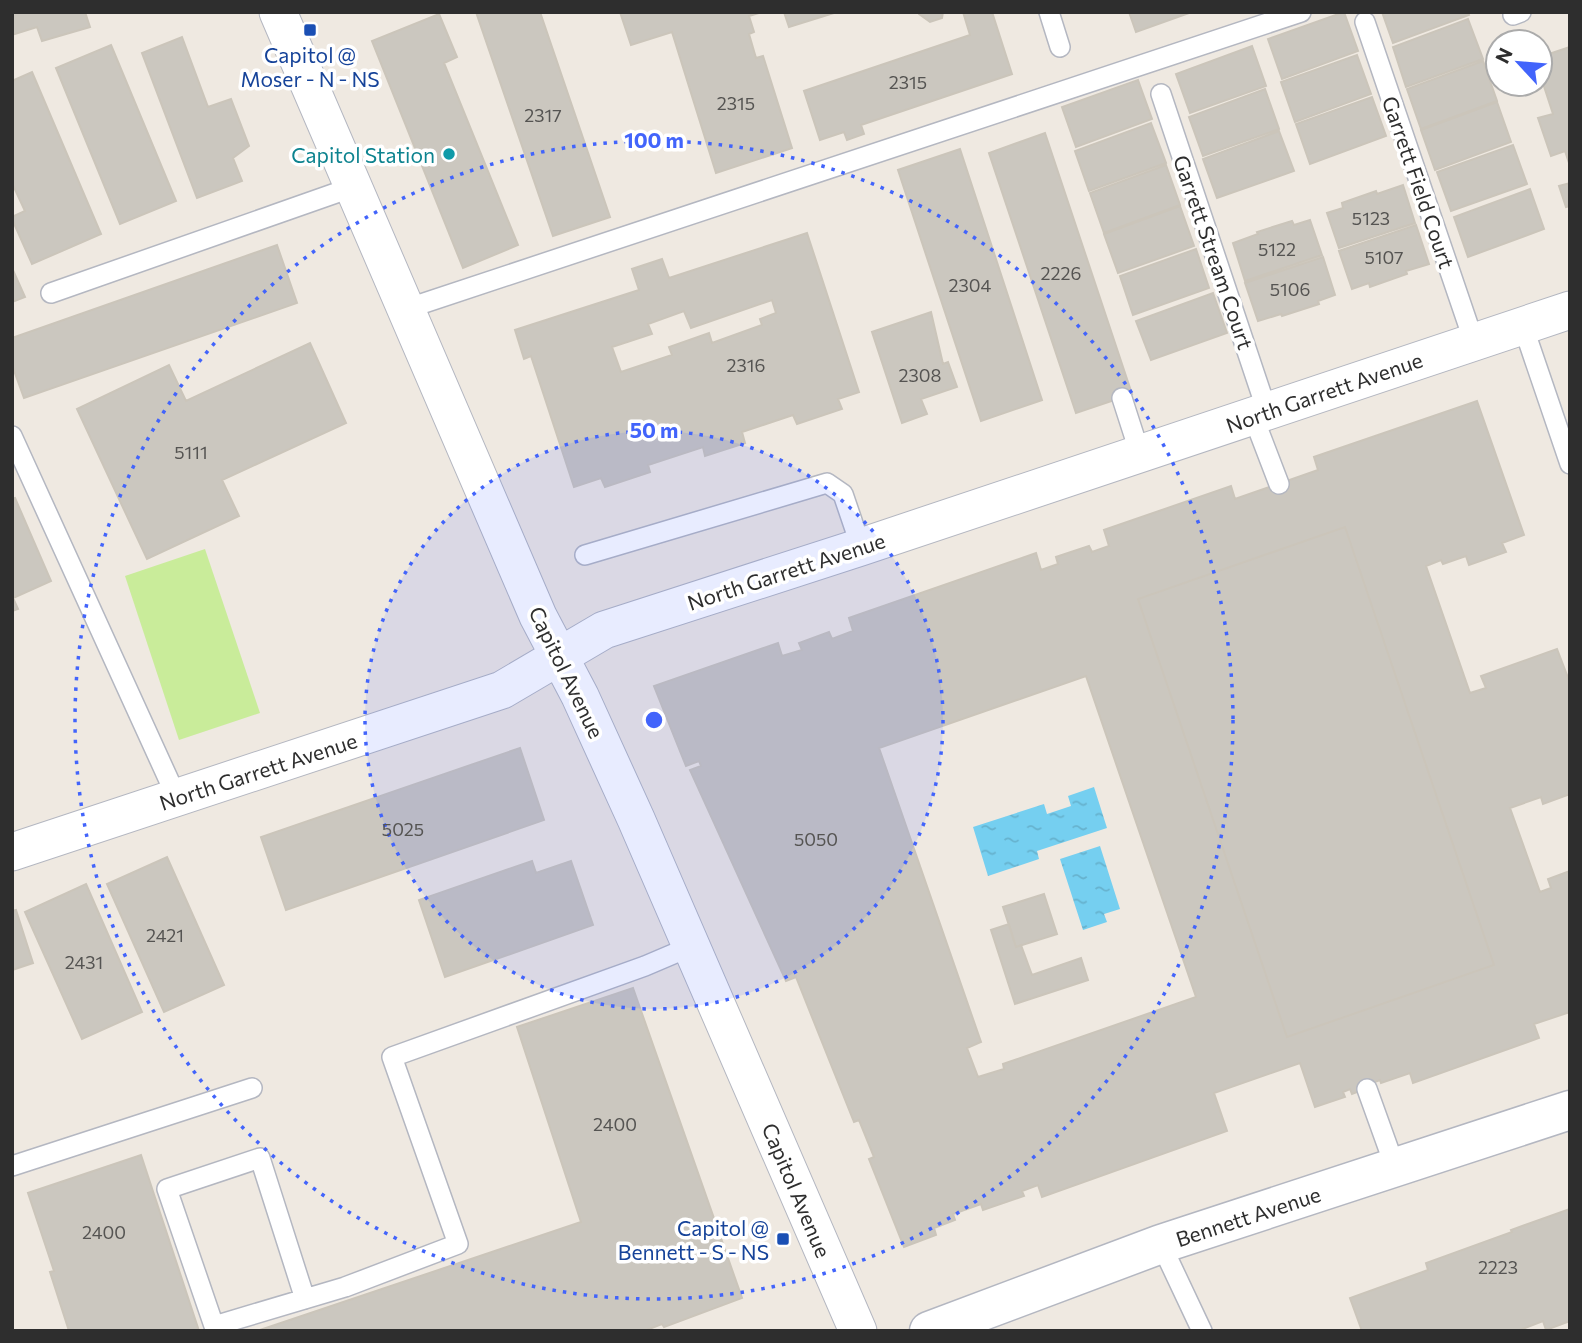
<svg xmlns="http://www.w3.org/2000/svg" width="1582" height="1343" viewBox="0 0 1582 1343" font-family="Commissioner,sans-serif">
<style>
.pitch{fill:#c9ec9a}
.water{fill:url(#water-ripples)}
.building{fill:#cbc7bf;stroke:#cbc5ba;stroke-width:2;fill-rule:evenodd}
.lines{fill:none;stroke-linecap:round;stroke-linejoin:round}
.lane-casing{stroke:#b4b7c1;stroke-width:22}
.street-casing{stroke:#b4b7c1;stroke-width:39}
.secondary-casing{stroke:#b4b7c1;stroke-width:41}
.lane{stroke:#fff;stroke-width:19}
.street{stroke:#fff;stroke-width:37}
.secondary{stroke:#fff;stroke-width:38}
.ring{fill:none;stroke:#4264fb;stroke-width:3.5;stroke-dasharray:3.5 7}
.transit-dot{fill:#1a4fb4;stroke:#fff;stroke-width:2.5}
.culture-dot{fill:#0f9aa8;stroke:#fff;stroke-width:2.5}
.labels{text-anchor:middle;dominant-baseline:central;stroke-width:7;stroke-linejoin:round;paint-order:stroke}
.number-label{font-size:18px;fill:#555452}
.transit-label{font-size:21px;fill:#164399;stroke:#fff}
.culture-label{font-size:21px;fill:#0d838f;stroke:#fff;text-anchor:end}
.street-label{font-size:21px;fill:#2e2e2e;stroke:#fff}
.centre{fill:#4264fb;stroke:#fff;stroke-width:3.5}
.ring-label{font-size:21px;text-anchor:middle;font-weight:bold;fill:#4264fb;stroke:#fff;stroke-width:7;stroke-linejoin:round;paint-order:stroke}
</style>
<defs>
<pattern id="water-ripples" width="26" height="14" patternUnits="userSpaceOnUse" patternTransform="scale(1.75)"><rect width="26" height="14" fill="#75cff0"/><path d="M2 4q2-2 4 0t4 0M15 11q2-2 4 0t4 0" fill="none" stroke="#66b2ce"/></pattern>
</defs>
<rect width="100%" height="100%" fill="#efe9e1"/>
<path class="pitch" d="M 205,549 L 260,713 L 179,740 L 125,576 Z"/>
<path class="water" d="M 1094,787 L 1107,828 L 1037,851 L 1039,859 L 988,876 L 973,827 L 1044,804 L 1047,814 L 1071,806 L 1068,796 Z
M 1100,846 L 1120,909 L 1104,914 L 1107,922 L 1083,930 L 1060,859 Z"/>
<path class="building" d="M 12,12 L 85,12 L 90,27 L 42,41 L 37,27 L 12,35 Z
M 476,12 L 540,12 L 610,217 L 553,236 Z
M 620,12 L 762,12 L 749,16 L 754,32 L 749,34 L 756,58 L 763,56 L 792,148 L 716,173 L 672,32 L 631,45 Z
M 784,12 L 837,12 L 789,27 Z
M 919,12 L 943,12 L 942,18 L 930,22 L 919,14 Z
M 963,12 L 992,12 L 1012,74 L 861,125 L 864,134 L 847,140 L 844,132 L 820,140 L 804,91 L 970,35 Z
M 1129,12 L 1189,12 L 1189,13 L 1136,32 Z
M 1344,12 L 1358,51 L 1282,79 L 1268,39 Z
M 1382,12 L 1468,12 L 1469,15 L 1393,43 Z
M 439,14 L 457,57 L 444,63 L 518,245 L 463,268 L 372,41 Z
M 1468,19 L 1483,59 L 1406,87 L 1393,47 Z
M 182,37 L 208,107 L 231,99 L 249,146 L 233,158 L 242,181 L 197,198 L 142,53 Z
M 111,45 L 176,201 L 120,224 L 56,68 Z
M 1252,46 L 1266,86 L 1190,113 L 1176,74 Z
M 1570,47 L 1570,166 L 1565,151 L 1551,156 L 1538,118 L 1553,114 L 1540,74 L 1540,57 Z
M 1357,55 L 1371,94 L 1295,122 L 1281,82 Z
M 1483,61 L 1497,101 L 1421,129 L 1407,89 Z
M 32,72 L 101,234 L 32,264 L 12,219 L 12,217 L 25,211 L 12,183 L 12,81 Z
M 1138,80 L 1152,119 L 1076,147 L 1062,107 Z
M 1265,89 L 1279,129 L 1203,156 L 1189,117 Z
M 1372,97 L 1386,136 L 1310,164 L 1296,124 Z
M 1497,102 L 1511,142 L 1435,170 L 1421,130 Z
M 1151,123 L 1166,163 L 1089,191 L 1075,151 Z
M 1279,131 L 1294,171 L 1217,198 L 1203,159 Z
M 1045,133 L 1132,394 L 1076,413 L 989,153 Z
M 1513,145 L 1527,184 L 1451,211 L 1437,172 Z
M 960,149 L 1042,400 L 981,421 L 898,170 Z
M 1166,165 L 1180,205 L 1104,233 L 1090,193 Z
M 1570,183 L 1570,206 L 1566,207 L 1559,186 Z
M 1403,185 L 1415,223 L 1339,248 L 1327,213 L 1343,208 L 1342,203 L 1376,191 L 1377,194 Z
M 1530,189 L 1544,229 L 1468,257 L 1454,217 Z
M 1180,206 L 1194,246 L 1118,273 L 1104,234 Z
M 1310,220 L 1322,255 L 1245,281 L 1233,243 L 1258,234 L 1257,232 L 1292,221 L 1294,225 Z
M 1416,225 L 1429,264 L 1406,271 L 1407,274 L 1370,287 L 1369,283 L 1352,289 L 1339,251 Z
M 807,233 L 859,392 L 838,399 L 842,409 L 797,424 L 793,415 L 742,432 L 745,443 L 705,456 L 703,447 L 648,465 L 650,472 L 605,487 L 601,478 L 574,487 L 531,356 L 524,359 L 515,330 L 639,290 L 632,269 L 662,259 L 669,278 ZM 772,300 L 776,313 L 760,319 L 762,325 L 712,343 L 709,333 L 669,347 L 672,355 L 621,372 L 612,347 L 652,334 L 648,324 L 684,311 L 691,328 Z
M 277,245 L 297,303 L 24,398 L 12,365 L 12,338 Z
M 1196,249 L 1209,288 L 1133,315 L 1120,276 Z
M 1323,257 L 1335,295 L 1318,301 L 1319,304 L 1282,316 L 1281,314 L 1258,321 L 1245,283 Z
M 12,268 L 25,297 L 12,302 Z
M 1213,293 L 1227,333 L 1151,360 L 1136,321 Z
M 931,312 L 943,364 L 948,362 L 957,387 L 921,399 L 927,414 L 902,423 L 872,332 Z
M 310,343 L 346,423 L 222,480 L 239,516 L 147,559 L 77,409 L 169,365 L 186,401 Z
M 1477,401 L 1524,535 L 1502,543 L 1506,552 L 1469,565 L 1466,556 L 1443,564 L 1441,560 L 1426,566 L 1470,693 L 1486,688 L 1481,676 L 1557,649 L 1570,683 L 1570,794 L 1543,804 L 1541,797 L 1510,808 L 1540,892 L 1551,888 L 1548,879 L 1570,871 L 1570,1012 L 1534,1024 L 1539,1038 L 1413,1083 L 1410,1073 L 1381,1083 L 1380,1080 L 1372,1083 L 1373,1086 L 1352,1094 L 1350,1089 L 1343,1092 L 1345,1097 L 1315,1107 L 1300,1063 L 1214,1093 L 1227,1131 L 1042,1197 L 1038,1185 L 1022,1191 L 1024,1196 L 983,1210 L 981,1204 L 953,1214 L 955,1220 L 934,1228 L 936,1235 L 904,1247 L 869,1159 L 874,1157 L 859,1120 L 854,1122 L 796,977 L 786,981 L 690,770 L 701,766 L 699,761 L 686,766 L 654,686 L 778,643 L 782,656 L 802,650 L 799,643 L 829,632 L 832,639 L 853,631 L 849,618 L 1036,553 L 1041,570 L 1058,564 L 1056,557 L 1089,546 L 1092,552 L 1109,546 L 1104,530 L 1231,486 L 1235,499 L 1318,470 L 1314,457 ZM 1345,527 L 1494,965 L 1287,1037 L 1138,599 ZM 1086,676 L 1196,997 L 1003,1064 L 1004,1069 L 978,1077 L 967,1048 L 981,1042 L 879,748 Z
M 15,498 L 51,581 L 13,598 L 18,609 L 12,611 L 12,499 Z
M 1345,527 L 1494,965 L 1287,1037 L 1138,599 Z
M 520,748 L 544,820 L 286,910 L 261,837 Z
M 167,857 L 224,985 L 164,1012 L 107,884 Z
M 532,861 L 536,873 L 571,861 L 593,925 L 445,977 L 419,900 Z
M 86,884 L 142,1012 L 82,1039 L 25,912 Z
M 1044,894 L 1057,934 L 1016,947 L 1003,907 Z
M 16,910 L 33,963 L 12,970 L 12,911 Z
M 1009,924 L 1016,947 L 1021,945 L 1032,975 L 1081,958 L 1088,980 L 1015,1004 L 991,930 Z
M 633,988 L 742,1298 L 664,1327 L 662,1324 L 644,1331 L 257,1331 L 581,1222 L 517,1027 Z
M 141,1155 L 199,1331 L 69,1331 L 50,1272 L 54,1271 L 28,1193 Z
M 1570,1209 L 1570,1321 L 1546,1330 L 1543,1321 L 1517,1331 L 1362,1331 L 1350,1298 L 1428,1270 L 1426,1263 L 1512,1232 L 1511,1230 Z"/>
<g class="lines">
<g class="lane-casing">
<path id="lane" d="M 1049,12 L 1060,47
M 1513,15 L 1521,12
M 1365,22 L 1474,342
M 1161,94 L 1267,411
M 51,293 L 353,187
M 406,309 L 1301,12
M 1523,326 L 1570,464
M 1122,398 L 1140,454
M 1253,416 L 1279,484
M 12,436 L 177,798
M 585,555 L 827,483 L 843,494 L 861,547
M 1367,1089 L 1395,1167
M 12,1166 L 252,1088
M 1161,1244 L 1202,1331
M 305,1299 L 260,1158 L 167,1189 L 214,1326 L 345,1287 L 458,1244 L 392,1057 L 645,966 L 692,946"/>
</g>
<g class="street-casing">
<path id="street" d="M 278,12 L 538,616 L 580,696 L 636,819 L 858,1331
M 12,852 L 502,690 L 604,630 L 861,547 L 1570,310"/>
</g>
<g class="secondary-casing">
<path id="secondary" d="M 929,1331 L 1161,1244 L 1570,1110"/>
</g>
<use href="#lane" class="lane"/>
<use href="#street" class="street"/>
<use href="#secondary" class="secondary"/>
</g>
<circle cx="654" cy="720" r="289" fill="#4264fb" fill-opacity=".12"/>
<g class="ring">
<circle cx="654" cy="720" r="289"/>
<circle cx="654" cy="720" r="579"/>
</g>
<g class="transit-dot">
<rect x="303" y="23" width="14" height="14" rx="3.5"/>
<rect x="776" y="1232" width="14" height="14" rx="3.5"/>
</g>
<circle class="culture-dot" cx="449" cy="154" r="7"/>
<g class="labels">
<g class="number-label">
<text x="908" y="82">2315</text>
<text x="736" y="103">2315</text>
<text x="543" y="115">2317</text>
<text x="1371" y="218">5123</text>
<text x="1277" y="249">5122</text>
<text x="1384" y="257">5107</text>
<text x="1061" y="273">2226</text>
<text x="970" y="285">2304</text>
<text x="1290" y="289">5106</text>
<text x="746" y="365">2316</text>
<text x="920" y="375">2308</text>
<text x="191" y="452">5111</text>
<text x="403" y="829">5025</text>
<text x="816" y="839">5050</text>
<text x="165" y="935">2421</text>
<text x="84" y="962">2431</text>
<text x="615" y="1124">2400</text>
<text x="104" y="1232">2400</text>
<text x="1498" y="1267">2223</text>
</g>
<g class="transit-label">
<text x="310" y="54">Capitol @<tspan x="310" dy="24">Moser - N - NS</tspan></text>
<text x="769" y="1227" text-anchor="end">Capitol @<tspan x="769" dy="24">Bennett - S - NS</tspan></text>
</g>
<g class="culture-label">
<text x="435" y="154">Capitol Station</text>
</g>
<g class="street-label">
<text transform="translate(1419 182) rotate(71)">Garrett Field Court</text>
<text transform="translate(1214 252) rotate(71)">Garrett Stream Court</text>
<text transform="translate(1324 392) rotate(-19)">North Garrett Avenue</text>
<text transform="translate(786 571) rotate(-18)">North Garrett Avenue</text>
<text transform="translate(567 672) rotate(64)">Capitol Avenue</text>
<text transform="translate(258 771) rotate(-18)">North Garrett Avenue</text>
<text transform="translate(797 1190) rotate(67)">Capitol Avenue</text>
<text transform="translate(1248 1216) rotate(-18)">Bennett Avenue</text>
</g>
</g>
<circle cx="654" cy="720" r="10" class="centre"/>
<g class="ring-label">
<text x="654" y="148">100 m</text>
<text x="654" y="438">50 m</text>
</g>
<rect width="1582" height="1343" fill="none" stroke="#2e2e2e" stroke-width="28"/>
<g transform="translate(1519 63) rotate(296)"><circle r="33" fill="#ffffff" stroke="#ababab" stroke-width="2"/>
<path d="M0-5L12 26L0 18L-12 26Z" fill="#4264fb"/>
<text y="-10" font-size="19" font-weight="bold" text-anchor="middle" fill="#2e2e2e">N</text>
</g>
</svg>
